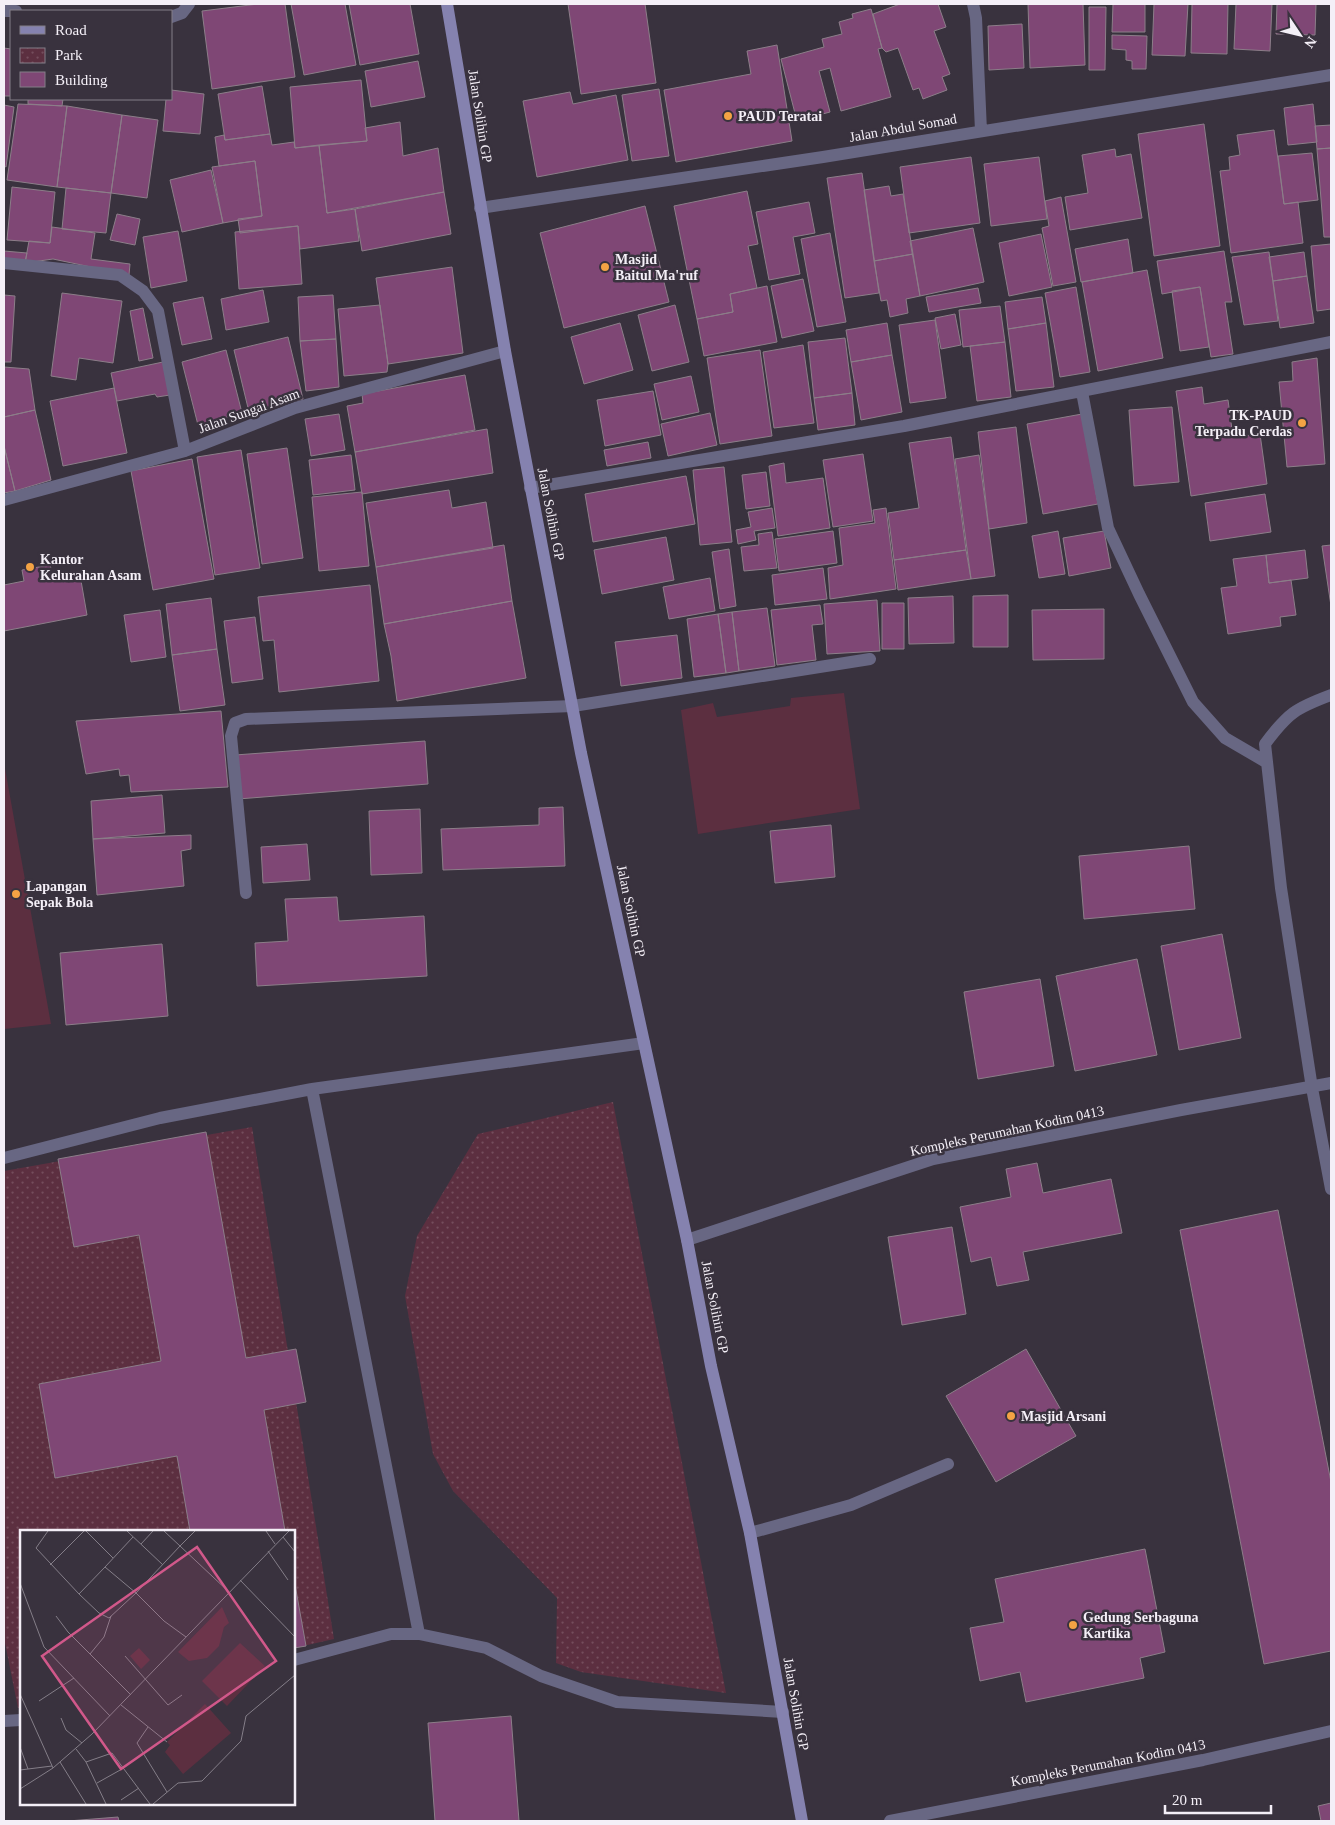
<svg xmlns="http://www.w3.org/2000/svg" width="1335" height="1825" viewBox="0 0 1335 1825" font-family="'Times New Roman',serif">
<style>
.green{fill:#5c2f40}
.park{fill:url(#park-dots)}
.building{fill:#7f4775;stroke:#8c7e89}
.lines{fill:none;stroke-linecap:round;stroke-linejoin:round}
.lane{stroke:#686783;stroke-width:12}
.street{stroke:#686783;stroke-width:12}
.secondary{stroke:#8582af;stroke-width:12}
.poi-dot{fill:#f4a344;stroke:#39323e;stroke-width:2}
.labels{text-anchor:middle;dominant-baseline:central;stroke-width:5;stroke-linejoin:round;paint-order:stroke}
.street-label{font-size:14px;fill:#f4eff7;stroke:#39323e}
.poi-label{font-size:14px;font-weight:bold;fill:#f4eff7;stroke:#39323e;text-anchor:start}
.inset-road{fill:none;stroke:#847e88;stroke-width:1}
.view{fill:#d1588a;fill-opacity:0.15;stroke:#d1588a;stroke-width:2.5}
.inset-edge{fill:none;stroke:#f4eff7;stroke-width:2.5}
</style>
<defs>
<pattern id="park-dots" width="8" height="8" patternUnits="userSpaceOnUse" patternTransform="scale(1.25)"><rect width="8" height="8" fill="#5c2f40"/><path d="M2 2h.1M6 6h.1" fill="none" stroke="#744d5c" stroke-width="1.8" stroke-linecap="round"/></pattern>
</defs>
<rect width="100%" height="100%" fill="#39323e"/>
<path class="green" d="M 844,693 L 860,809 L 698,834 L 681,710 L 713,703 L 717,717 L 790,706 L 791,698 Z
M 4,763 L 51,1024 L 4,1029 Z"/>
<path class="park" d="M 613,1102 L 726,1693 L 581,1672 L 556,1663 L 557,1598 L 453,1491 L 433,1454 L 405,1296 L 417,1236 L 478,1134 Z
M 252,1127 L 334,1639 L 294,1648 L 294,1531 L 21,1531 L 21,1707 L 18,1708 L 4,1638 L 4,1171 Z"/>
<path class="building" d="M 258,4 L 285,4 L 295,77 L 212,89 L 202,11 Z
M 291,4 L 345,4 L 356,65 L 304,75 Z
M 349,4 L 410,4 L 419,54 L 360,65 Z
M 568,4 L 645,4 L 656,83 L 581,94 Z
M 900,4 L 938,4 L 946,27 L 934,31 L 950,74 L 942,77 L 947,90 L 923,99 L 919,88 L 913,90 L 898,48 L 886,52 L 882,48 L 873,14 Z
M 1028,4 L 1083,4 L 1085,65 L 1030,68 Z
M 1113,4 L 1145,4 L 1145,32 L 1112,32 Z
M 1154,4 L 1188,4 L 1185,56 L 1152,55 Z
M 1192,4 L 1228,4 L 1227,54 L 1191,53 Z
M 1236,4 L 1272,4 L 1270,51 L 1234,49 Z
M 1277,4 L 1316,4 L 1315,35 L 1276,34 Z
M 1089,7 L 1106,7 L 1105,70 L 1089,70 Z
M 871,9 L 882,48 L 878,49 L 891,97 L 841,111 L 830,68 L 819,71 L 830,112 L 797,121 L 781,59 L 824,47 L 822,39 L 842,34 L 839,22 L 853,18 L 852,14 Z
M 1022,24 L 1024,68 L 989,70 L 988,26 Z
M 1112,35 L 1147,36 L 1146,69 L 1132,69 L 1132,61 L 1126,60 L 1126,50 L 1112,49 Z
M 777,45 L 792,141 L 676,162 L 664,90 L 751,74 L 747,51 Z
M 4,48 L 11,49 L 11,96 L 4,96 Z
M 418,61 L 425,97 L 371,107 L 365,71 Z
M 361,80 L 367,141 L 295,148 L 290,87 Z
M 262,86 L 270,134 L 225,140 L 218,94 Z
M 659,89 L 669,156 L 632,161 L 622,95 Z
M 171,90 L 204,94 L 200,134 L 163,131 L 166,99 L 171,99 Z
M 570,92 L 573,104 L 616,95 L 628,160 L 537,177 L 523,101 Z
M 28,99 L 63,99 L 62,106 L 28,104 Z
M 18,104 L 67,106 L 57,187 L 7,180 Z
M 1313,104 L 1317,142 L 1288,145 L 1284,108 Z
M 4,105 L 14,107 L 6,167 L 4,166 Z
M 67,106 L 122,115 L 111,193 L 57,187 Z
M 122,115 L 158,120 L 147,198 L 111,193 Z
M 400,122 L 403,156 L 438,148 L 444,192 L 327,213 L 319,145 L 367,141 L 365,128 Z
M 1204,124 L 1220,246 L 1154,256 L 1138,134 Z
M 1331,125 L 1331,148 L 1317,149 L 1315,126 Z
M 1274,130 L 1284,204 L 1298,202 L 1303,243 L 1231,253 L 1220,171 L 1230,170 L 1229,157 L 1240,155 L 1237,135 Z
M 270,134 L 272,145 L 294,142 L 295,148 L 319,145 L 327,213 L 355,209 L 359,241 L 300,249 L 298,226 L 240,233 L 238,219 L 262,216 L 255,161 L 219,166 L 215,137 L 224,135 L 225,140 Z
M 1331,148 L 1331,237 L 1324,237 L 1317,149 Z
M 1115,149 L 1116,157 L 1131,154 L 1142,218 L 1070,230 L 1065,197 L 1088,193 L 1082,155 Z
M 1312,153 L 1318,200 L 1284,204 L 1278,156 Z
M 971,157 L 980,223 L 909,233 L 900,167 Z
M 1039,157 L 1047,219 L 991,226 L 984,164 Z
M 255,161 L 262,216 L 223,223 L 212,167 Z
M 211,170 L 223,223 L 182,232 L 170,180 Z
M 862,173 L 879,293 L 845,298 L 827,178 Z
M 889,186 L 891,196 L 903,194 L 913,254 L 874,261 L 864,190 Z
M 12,187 L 55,192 L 50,243 L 7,240 Z
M 66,188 L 111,193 L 106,233 L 62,229 Z
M 747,191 L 758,244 L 748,246 L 757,288 L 730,294 L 733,312 L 697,319 L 674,206 Z
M 444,192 L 451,234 L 362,251 L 355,209 Z
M 1061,197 L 1076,282 L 1053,286 L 1042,228 L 1049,226 L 1045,201 Z
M 809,202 L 815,233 L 793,237 L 800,274 L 769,280 L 756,212 Z
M 645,206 L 669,302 L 564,328 L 540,233 Z
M 117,214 L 140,219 L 135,245 L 110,240 Z
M 298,226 L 302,284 L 239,289 L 235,232 Z
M 52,227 L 95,233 L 91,259 L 130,264 L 129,275 L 53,259 L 25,263 L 29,241 L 50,243 Z
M 973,228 L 984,282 L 920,296 L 910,241 Z
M 178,231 L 187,281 L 151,288 L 143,237 Z
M 830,233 L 846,322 L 817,327 L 801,239 Z
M 1041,234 L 1052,287 L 1009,296 L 999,243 Z
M 1128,239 L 1133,273 L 1081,282 L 1075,249 Z
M 1331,244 L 1331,309 L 1317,311 L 1311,246 Z
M 4,251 L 27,253 L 25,263 L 4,260 Z
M 1224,251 L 1232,302 L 1225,302 L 1233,354 L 1211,357 L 1200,287 L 1162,294 L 1157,261 Z
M 1269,252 L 1278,321 L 1244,325 L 1232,257 Z
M 1304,252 L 1307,276 L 1273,281 L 1269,257 Z
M 913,254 L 920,296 L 906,299 L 908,313 L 890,317 L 887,300 L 881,301 L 874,261 Z
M 452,267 L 463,353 L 388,364 L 376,278 Z
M 1147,270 L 1163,358 L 1098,371 L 1082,282 Z
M 1307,276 L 1314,323 L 1280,328 L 1273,281 Z
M 803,279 L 814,331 L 782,338 L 771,286 Z
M 767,286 L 777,342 L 704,356 L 697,319 L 733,312 L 730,294 Z
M 1076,287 L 1090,372 L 1060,377 L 1045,293 Z
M 1200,287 L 1209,347 L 1180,351 L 1172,291 Z
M 978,288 L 981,303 L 929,312 L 926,297 Z
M 263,290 L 269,322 L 226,330 L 221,299 Z
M 62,293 L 122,301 L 113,363 L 79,358 L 76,380 L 51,376 Z
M 4,295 L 15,296 L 11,362 L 4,362 Z
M 333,295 L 336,339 L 300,341 L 298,297 Z
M 203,297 L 212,339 L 182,345 L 173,303 Z
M 1042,297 L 1046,323 L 1008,329 L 1005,302 Z
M 380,305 L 388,364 L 387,372 L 344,376 L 338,309 Z
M 675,305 L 689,362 L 652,371 L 638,315 Z
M 1000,306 L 1005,342 L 963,347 L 959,310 Z
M 143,308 L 153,358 L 139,361 L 130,311 Z
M 955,314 L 961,345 L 941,349 L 935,318 Z
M 935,320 L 946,398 L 910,403 L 899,325 Z
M 620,323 L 633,370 L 584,384 L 571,337 Z
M 887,323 L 892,355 L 851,362 L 846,330 Z
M 1046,323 L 1054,387 L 1016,391 L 1008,329 Z
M 288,337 L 303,399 L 249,412 L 234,350 Z
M 845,338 L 852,393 L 814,398 L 808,342 Z
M 336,339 L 339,387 L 306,391 L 300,341 Z
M 1005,342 L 1011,397 L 977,401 L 970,346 Z
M 803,345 L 814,423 L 774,428 L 763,352 Z
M 226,350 L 242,413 L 198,425 L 182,362 Z
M 760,350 L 772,436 L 720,444 L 707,358 Z
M 892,355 L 902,412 L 861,420 L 851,362 Z
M 1317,358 L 1325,464 L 1287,467 L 1279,382 L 1293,381 L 1292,362 Z
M 163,362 L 170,395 L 157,397 L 155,394 L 117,401 L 111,373 Z
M 4,367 L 29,369 L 35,410 L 4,417 Z
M 465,375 L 475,430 L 355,452 L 347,406 L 363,403 L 362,394 Z
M 691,376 L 699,412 L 662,420 L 654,384 Z
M 1202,387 L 1204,404 L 1228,400 L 1233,437 L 1260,434 L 1267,484 L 1191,496 L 1176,391 Z
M 114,388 L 127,453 L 63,466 L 50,401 Z
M 653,391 L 661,435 L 605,446 L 597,400 Z
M 852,393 L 855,425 L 818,430 L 814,398 Z
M 1172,407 L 1179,482 L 1134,486 L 1129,410 Z
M 35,410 L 51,480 L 15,491 L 4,446 L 4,417 Z
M 710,413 L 717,445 L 668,456 L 661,424 Z
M 339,414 L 345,450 L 311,456 L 305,419 Z
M 1082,414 L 1098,504 L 1043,514 L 1027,424 Z
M 1016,427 L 1027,523 L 989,529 L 978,432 Z
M 487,429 L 493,473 L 362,494 L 355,452 Z
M 951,437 L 966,550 L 894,560 L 888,513 L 919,508 L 909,443 Z
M 648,442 L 651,458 L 607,466 L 604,450 Z
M 4,446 L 15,491 L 4,493 Z
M 287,448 L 303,558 L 262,564 L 247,454 Z
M 241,450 L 260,568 L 215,575 L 197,457 Z
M 863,454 L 873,521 L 833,527 L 823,460 Z
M 351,455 L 355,490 L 313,495 L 309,460 Z
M 979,455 L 995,576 L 971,579 L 955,459 Z
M 192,459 L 214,579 L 153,590 L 131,471 Z
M 784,463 L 786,483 L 823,478 L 830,528 L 778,536 L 769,466 Z
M 724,467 L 732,542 L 700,545 L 693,470 Z
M 766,472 L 770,506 L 746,509 L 742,475 Z
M 686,476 L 695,524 L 593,542 L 585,494 Z
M 449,490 L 452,508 L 486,502 L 493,548 L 376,567 L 366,503 Z
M 362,492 L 369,566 L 319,571 L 312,497 Z
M 1265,494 L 1271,532 L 1210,541 L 1205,503 Z
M 772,508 L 775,528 L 754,531 L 756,540 L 738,544 L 736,530 L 751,527 L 748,512 Z
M 886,508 L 896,589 L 830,599 L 828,568 L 843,565 L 839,528 L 875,523 L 873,510 Z
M 833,531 L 837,563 L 779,571 L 775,539 Z
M 1058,531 L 1065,574 L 1039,578 L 1032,536 Z
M 1104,531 L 1111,568 L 1069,576 L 1063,538 Z
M 772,532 L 777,568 L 744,571 L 741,547 L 759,545 L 758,534 Z
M 666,537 L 674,580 L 602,594 L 594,550 Z
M 504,545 L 512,601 L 384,624 L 376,567 Z
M 1331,545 L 1331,606 L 1322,546 Z
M 729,549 L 736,606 L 720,609 L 712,552 Z
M 966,550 L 971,579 L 898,590 L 894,560 Z
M 1305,550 L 1308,578 L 1269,583 L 1266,555 Z
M 1266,555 L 1269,583 L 1291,580 L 1296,615 L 1280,617 L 1281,626 L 1228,634 L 1221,588 L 1237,586 L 1233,559 Z
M 50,565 L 54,580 L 80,575 L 87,615 L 4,631 L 4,585 L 24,581 L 22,570 Z
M 823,568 L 827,599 L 775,605 L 772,575 Z
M 710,578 L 715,611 L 669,619 L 663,587 Z
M 370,585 L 379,681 L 279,692 L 274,640 L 263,641 L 258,597 Z
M 1008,595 L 1008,647 L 973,647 L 973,596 Z
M 953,596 L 954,643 L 909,644 L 908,598 Z
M 211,598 L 217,649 L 172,655 L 166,604 Z
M 877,600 L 880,651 L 827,654 L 824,604 Z
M 512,601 L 526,678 L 397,701 L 391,656 L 384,624 Z
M 882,603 L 904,603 L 904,649 L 882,649 Z
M 820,605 L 823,624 L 812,625 L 816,660 L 777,665 L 771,610 Z
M 767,608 L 775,666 L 739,671 L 732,612 Z
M 1104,609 L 1104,659 L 1033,660 L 1032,610 Z
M 160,610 L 166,657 L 131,662 L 124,615 Z
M 732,612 L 739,671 L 726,673 L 718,614 Z
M 718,614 L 726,673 L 694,677 L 687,619 Z
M 255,617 L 263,679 L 232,683 L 224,621 Z
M 677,635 L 682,678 L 621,686 L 615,642 Z
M 217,649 L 225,705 L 180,711 L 172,655 Z
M 221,711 L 228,787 L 131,792 L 129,775 L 120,776 L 119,769 L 86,774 L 76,721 Z
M 425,741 L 428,784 L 238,799 L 235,755 Z
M 162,795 L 165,833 L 93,839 L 91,801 Z
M 563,807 L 565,866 L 443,870 L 441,829 L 539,825 L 539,808 Z
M 420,809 L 422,873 L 371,875 L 369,811 Z
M 831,825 L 835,877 L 775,883 L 770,831 Z
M 191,835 L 191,849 L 181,851 L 184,886 L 97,895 L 93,839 Z
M 307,844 L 310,880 L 263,883 L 261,847 Z
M 1189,846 L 1195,909 L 1084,919 L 1079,856 Z
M 337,897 L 339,921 L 424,916 L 427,976 L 257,986 L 255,943 L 288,941 L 285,899 Z
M 1222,934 L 1241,1038 L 1179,1050 L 1161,946 Z
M 162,944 L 168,1016 L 66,1025 L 60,953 Z
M 1137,959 L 1157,1055 L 1075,1071 L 1056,976 Z
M 1040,979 L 1054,1066 L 978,1079 L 964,992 Z
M 206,1132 L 246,1358 L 296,1349 L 306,1402 L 264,1410 L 285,1531 L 190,1531 L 177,1456 L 55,1478 L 39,1384 L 161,1361 L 139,1235 L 74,1247 L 58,1159 Z
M 1037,1163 L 1043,1193 L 1111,1179 L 1122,1233 L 1023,1252 L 1029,1280 L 997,1286 L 991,1257 L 971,1262 L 960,1207 L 1011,1197 L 1006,1169 Z
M 1278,1210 L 1331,1482 L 1331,1651 L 1264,1664 L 1180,1230 Z
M 952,1227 L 966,1314 L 902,1325 L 888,1237 Z
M 1026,1349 L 1076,1436 L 996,1482 L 946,1396 Z
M 1145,1549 L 1165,1652 L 1140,1658 L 1144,1678 L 1026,1702 L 1020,1672 L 980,1681 L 970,1628 L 1004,1622 L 995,1579 Z
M 294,1579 L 306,1646 L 294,1648 Z
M 511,1716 L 519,1821 L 435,1821 L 428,1723 Z
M 1331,1803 L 1331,1821 L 1321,1821 L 1318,1806 Z
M 118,1817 L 119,1821 L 68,1821 Z"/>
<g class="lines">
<path class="lane" d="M 312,1089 L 419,1634
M 4,1158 L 160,1118 L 312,1089 L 644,1043
M 750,1533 L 851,1505 L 948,1464
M 294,1660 L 391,1634 L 419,1634 L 486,1648 L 541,1676 L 617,1702 L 783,1712
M 4,1721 L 21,1720"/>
<path class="street" d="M 973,4 L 976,18 L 981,131
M 4,11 L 16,11
M 171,17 L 182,13 L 189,4
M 480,208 L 823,157 L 1331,75
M 4,263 L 120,275 L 143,291 L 158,311 L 185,451
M 1082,392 L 1108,528 L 1139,594 L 1193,702 L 1225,738 L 1266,762
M 530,488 L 904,426 L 1331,342
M 4,500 L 185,451 L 295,408 L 505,351
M 1331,695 C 1296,708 1288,713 1265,744 L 1281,888 L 1312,1088 L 1331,1189
M 246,893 L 231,736 L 235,723 L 246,719 L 573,706 L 870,659
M 687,1240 L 933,1159 L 1181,1110 L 1331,1083
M 890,1821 L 1203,1760 L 1331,1731"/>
<path class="secondary" d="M 447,4 L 505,351 L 581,753 L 687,1240 L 711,1366 L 750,1533 L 802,1821"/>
</g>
<g class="poi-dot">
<circle cx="728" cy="116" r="5"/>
<circle cx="605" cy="267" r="5"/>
<circle cx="1302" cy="423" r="5"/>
<circle cx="30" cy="567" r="5"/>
<circle cx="16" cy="894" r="5"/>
<circle cx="1011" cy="1416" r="5"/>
<circle cx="1073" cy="1625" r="5"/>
</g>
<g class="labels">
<g class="street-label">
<text transform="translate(480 116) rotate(81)">Jalan Solihin GP</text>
<text transform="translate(903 128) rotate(-10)">Jalan Abdul Somad</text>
<text transform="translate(249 411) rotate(-20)">Jalan Sungai Asam</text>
<text transform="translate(551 514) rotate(79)">Jalan Solihin GP</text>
<text transform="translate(631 911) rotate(78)">Jalan Solihin GP</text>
<text transform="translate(1007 1131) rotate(-12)">Kompleks Perumahan Kodim 0413</text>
<text transform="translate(715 1307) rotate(79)">Jalan Solihin GP</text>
<text transform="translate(796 1704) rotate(80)">Jalan Solihin GP</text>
<text transform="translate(1108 1763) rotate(-11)">Kompleks Perumahan Kodim 0413</text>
</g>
<g class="poi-label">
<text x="738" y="116">PAUD Teratai</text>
<text x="615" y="259">Masjid<tspan x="615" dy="16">Baitul Ma'ruf</tspan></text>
<text x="1292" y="415" text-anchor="end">TK-PAUD<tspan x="1292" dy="16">Terpadu Cerdas</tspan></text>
<text x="40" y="559">Kantor<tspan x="40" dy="16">Kelurahan Asam</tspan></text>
<text x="26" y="886">Lapangan<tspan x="26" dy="16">Sepak Bola</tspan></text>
<text x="1021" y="1416">Masjid Arsani</text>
<text x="1083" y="1617">Gedung Serbaguna<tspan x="1083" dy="16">Kartika</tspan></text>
</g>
</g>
<g transform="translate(20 1530)">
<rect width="275" height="275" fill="#39323e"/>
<path d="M 119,118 L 130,130 L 121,139 L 110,126 ZM 185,174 L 211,203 L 163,244 L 145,222 L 150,215 L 147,212 Z" fill="#5c2f40"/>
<path d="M 202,77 L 209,93 L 204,97 L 199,116 L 187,128 L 169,131 L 158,122 ZM 220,113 L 245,136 L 207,176 L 182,151 Z" fill="#5c2f40"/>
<path class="inset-road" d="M 28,1 L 16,18 L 59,64M 66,1 L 93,28M 107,1 L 143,35M 144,1 L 160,16 L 175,1M 246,1 L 255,14M 263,7 L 275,22M 121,14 L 133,1M 248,21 L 268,50M 30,35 L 64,1M 85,37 L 113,7M 220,50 L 275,107M 0,53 L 24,117 L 90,186M 36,86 L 48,102 L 111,165M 166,107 L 144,91 L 116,63 L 85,37 L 59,64 L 79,83 L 89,88 L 116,63 L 160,16 L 209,62M 70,124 L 84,107 L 91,86M 105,126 L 148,175 L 162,165M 0,164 L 33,238M 19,171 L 54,148M 101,175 L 147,212M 41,188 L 46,200 L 62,213M 128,197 L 117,213 L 147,262M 0,217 L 8,239M 56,219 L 66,232 L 86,274M 40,232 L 66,274M 66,232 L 92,223 L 130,274M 0,240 L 32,236M 77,253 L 102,239M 0,259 L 33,238 L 72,204 L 269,1M 101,270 L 119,258M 133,274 L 158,253 L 182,251 L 221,211 L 226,186 L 275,145"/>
<path class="view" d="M 177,17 L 256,131 L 101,239 L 22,126 Z"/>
<rect width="275" height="275" class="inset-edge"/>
</g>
<rect width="1335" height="1825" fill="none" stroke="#f4eff7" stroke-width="10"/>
<rect x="10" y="10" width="162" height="90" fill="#39323e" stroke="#847e88"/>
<rect x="20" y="26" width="25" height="8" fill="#8582af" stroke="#847e88"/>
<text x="55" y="35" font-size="15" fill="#f4eff7">Road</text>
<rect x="20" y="48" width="25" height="15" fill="url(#park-dots)" stroke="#847e88"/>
<text x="55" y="60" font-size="15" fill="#f4eff7">Park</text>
<rect x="20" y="72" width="25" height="15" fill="#7f4775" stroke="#847e88"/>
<text x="55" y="85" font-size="15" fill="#f4eff7">Building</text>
<g transform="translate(1300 35) rotate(125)" stroke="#39323e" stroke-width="4" paint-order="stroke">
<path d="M0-4L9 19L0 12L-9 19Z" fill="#f4eff7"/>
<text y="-8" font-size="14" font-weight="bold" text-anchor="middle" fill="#f4eff7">N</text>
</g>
<path d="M1165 1805v8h106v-8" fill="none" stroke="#f4eff7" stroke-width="2.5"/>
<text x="1172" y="1805" font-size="15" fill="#f4eff7" stroke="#39323e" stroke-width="4" paint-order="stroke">20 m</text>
</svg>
